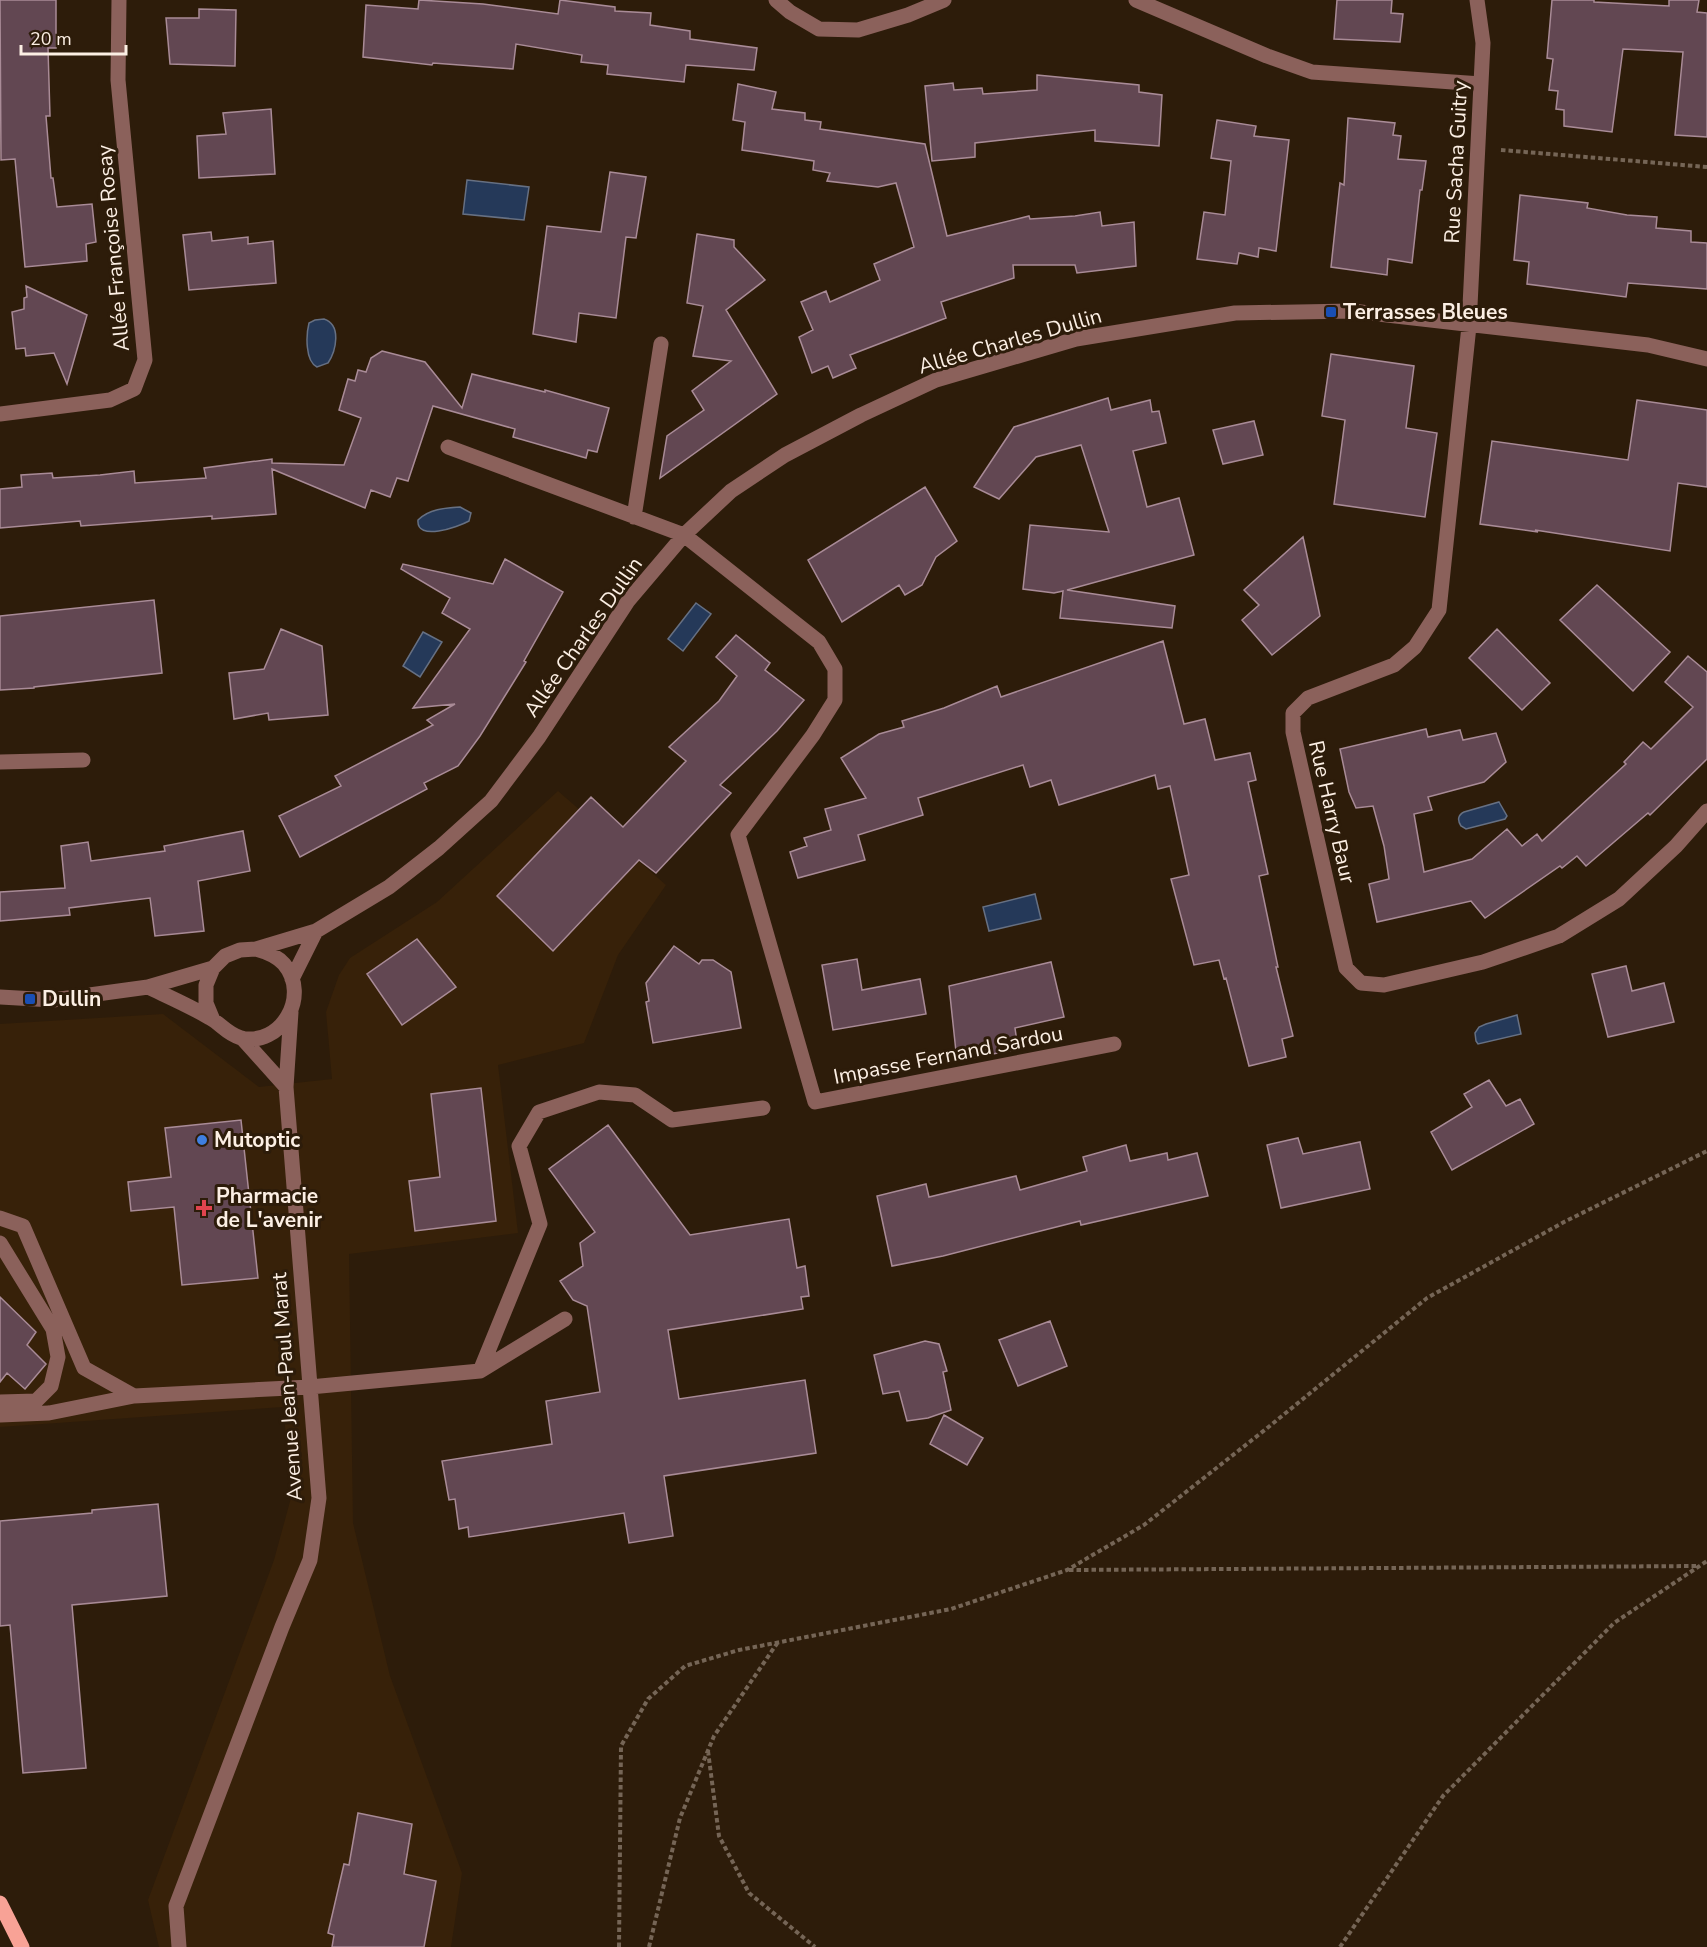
<svg xmlns="http://www.w3.org/2000/svg" width="1707" height="1947" viewBox="0 0 1707 1947" font-family="'Nunito Sans',sans-serif">
<style>
.built{fill:#372109}
.water{fill:#253959;stroke:#667083;stroke-width:1.5}
.building{fill:#624752;stroke:#a98b97;stroke-width:1.5}
.lines{fill:none;stroke-linecap:round;stroke-linejoin:round}
.path{stroke:#756556;stroke-width:4;stroke-dasharray:4.5 3;stroke-linecap:butt}
.minor{stroke:#8b615b;stroke-width:15}
.major{stroke:#f8a296;stroke-width:15}
.transit-dot{fill:#1a4fb4;stroke:#2d1c0a;stroke-width:2}
.shop-dot{fill:#3f7fe0;stroke:#2d1c0a;stroke-width:2}
.health-dot{fill:#e0444e;stroke:#2d1c0a;stroke-width:2}
.labels{text-anchor:middle;dominant-baseline:central;stroke-width:6;stroke-linejoin:round;paint-order:stroke}
.street-label{font-size:21px;fill:#fcefe4;stroke:#2d1c0a}
.poi-label{font-size:21px;font-weight:bold;fill:#fcefe4;stroke:#2d1c0a;text-anchor:start}
</style>
<rect width="100%" height="100%" fill="#2d1c0a"/>
<path class="built" d="M 558,791 L 666,885 L 618,955 L 584,1043 L 498,1065 L 518,1233 L 349,1254 L 353,1523 L 390,1676 L 462,1873 L 451,1947 L 159,1947 L 148,1900 L 274,1560 L 292,1494 L 283,1407 L 0,1427 L 0,1024 L 163,1014 L 259,1087 L 332,1079 L 326,1012 L 339,975 L 350,958 L 437,902 Z"/>
<path class="water" d="M 467,180 L 529,187 L 524,220 L 463,214 Z
M 324,319 C 342,325 336,351 328,363 L 317,367 C 305,361 306,335 309,323 L 315,320 Z
M 460,507 L 471,513 L 469,521 C 458,527 416,542 418,520 C 429,509 445,508 460,507 Z
M 696,603 L 711,614 L 683,651 L 668,639 Z
M 423,632 L 442,642 L 420,677 L 403,666 Z
M 1499,802 L 1507,816 L 1505,819 L 1466,829 L 1461,826 C 1457,820 1458,815 1464,812 Z
M 1035,894 L 1041,919 L 989,931 L 983,907 Z
M 1517,1015 L 1521,1034 L 1478,1044 L 1476,1041 L 1475,1033 L 1479,1027 L 1486,1024 Z"/>
<path class="building" d="M 0,0 L 56,0 L 56,48 L 48,48 L 50,116 L 46,116 L 51,178 L 53,178 L 57,207 L 92,204 L 96,242 L 86,244 L 87,261 L 25,267 L 15,159 L 1,160 Z
M 419,0 L 483,4 L 558,14 L 560,0 L 615,7 L 615,11 L 651,13 L 650,25 L 690,31 L 690,39 L 757,48 L 754,70 L 686,65 L 684,82 L 607,74 L 608,65 L 581,62 L 582,55 L 516,44 L 513,69 L 433,63 L 432,65 L 363,57 L 366,5 L 418,9 Z
M 1337,0 L 1392,0 L 1391,13 L 1403,14 L 1400,42 L 1334,39 Z
M 1552,0 L 1594,0 L 1594,2 L 1669,6 L 1669,0 L 1699,0 L 1697,12 L 1707,13 L 1707,137 L 1675,135 L 1683,52 L 1623,49 L 1612,132 L 1564,126 L 1564,110 L 1556,109 L 1558,91 L 1549,90 L 1553,59 L 1547,58 Z
M 199,9 L 236,10 L 235,66 L 170,64 L 166,18 L 199,18 Z
M 1037,75 L 1139,85 L 1139,92 L 1162,95 L 1159,146 L 1095,141 L 1095,130 L 975,143 L 975,157 L 932,161 L 925,86 L 953,83 L 954,90 L 982,88 L 983,94 L 1037,90 Z
M 738,84 L 776,92 L 772,109 L 805,113 L 805,120 L 821,122 L 820,129 L 925,144 L 947,236 L 1029,216 L 1030,219 L 1075,216 L 1100,212 L 1102,226 L 1134,222 L 1136,266 L 1077,273 L 1075,265 L 1013,265 L 1014,278 L 941,302 L 946,318 L 850,355 L 856,368 L 833,378 L 828,366 L 812,373 L 799,337 L 813,330 L 801,302 L 826,291 L 830,302 L 880,280 L 874,264 L 914,247 L 896,183 L 878,187 L 827,181 L 830,173 L 813,170 L 814,161 L 742,150 L 745,122 L 733,120 Z
M 271,109 L 275,174 L 199,178 L 197,136 L 226,134 L 223,113 Z
M 1348,118 L 1395,123 L 1393,135 L 1401,136 L 1398,159 L 1426,161 L 1422,190 L 1420,190 L 1412,263 L 1388,259 L 1387,275 L 1331,267 L 1340,183 L 1344,185 Z
M 1217,120 L 1256,126 L 1254,136 L 1289,140 L 1276,251 L 1259,248 L 1258,257 L 1239,253 L 1237,264 L 1197,259 L 1204,212 L 1225,215 L 1231,161 L 1211,158 Z
M 610,172 L 646,177 L 636,238 L 626,237 L 616,318 L 579,313 L 576,342 L 533,334 L 547,226 L 601,232 Z
M 1520,195 L 1588,203 L 1587,208 L 1627,215 L 1657,217 L 1656,228 L 1691,231 L 1691,242 L 1707,243 L 1707,289 L 1628,283 L 1626,297 L 1527,284 L 1529,262 L 1514,260 Z
M 211,232 L 212,241 L 248,237 L 248,244 L 273,241 L 276,283 L 189,290 L 183,235 Z
M 697,234 L 734,240 L 734,247 L 765,280 L 726,310 L 777,394 L 660,478 L 667,436 L 704,410 L 692,391 L 731,361 L 693,356 L 703,306 L 687,303 Z
M 26,286 L 87,315 L 67,384 L 54,353 L 26,356 L 25,348 L 16,349 L 12,312 L 24,309 L 24,298 L 27,297 Z
M 382,351 L 425,362 L 462,408 L 472,374 L 545,392 L 545,390 L 609,408 L 597,452 L 588,450 L 586,458 L 513,437 L 515,429 L 433,406 L 408,481 L 397,478 L 390,497 L 371,490 L 365,508 L 272,469 L 276,514 L 212,519 L 212,516 L 81,526 L 80,521 L 0,528 L 0,489 L 22,487 L 21,475 L 52,473 L 53,478 L 100,475 L 134,471 L 135,483 L 206,478 L 204,468 L 272,459 L 272,463 L 344,465 L 361,418 L 339,410 L 348,379 L 355,381 L 358,370 L 366,372 L 371,358 Z
M 1331,354 L 1414,366 L 1406,428 L 1437,433 L 1425,517 L 1334,504 L 1345,420 L 1322,416 Z
M 1108,398 L 1111,410 L 1150,400 L 1152,412 L 1159,411 L 1166,443 L 1133,451 L 1147,507 L 1179,498 L 1194,555 L 1067,590 L 1175,606 L 1172,628 L 1060,618 L 1063,591 L 1054,593 L 1023,589 L 1030,525 L 1109,532 L 1081,445 L 1036,457 L 999,499 L 974,487 L 1014,427 Z
M 1637,400 L 1707,410 L 1707,487 L 1678,483 L 1670,551 L 1535,530 L 1538,532 L 1480,524 L 1492,441 L 1628,460 Z
M 1254,421 L 1263,455 L 1223,464 L 1213,430 Z
M 925,487 L 957,541 L 936,557 L 922,585 L 905,595 L 899,585 L 842,622 L 808,560 Z
M 1303,537 L 1320,616 L 1272,655 L 1242,620 L 1259,605 L 1244,590 Z
M 505,559 L 563,592 L 524,661 L 526,662 L 480,736 L 458,766 L 424,783 L 427,789 L 300,857 L 279,816 L 341,786 L 335,776 L 433,725 L 427,720 L 455,704 L 413,708 L 470,629 L 442,613 L 450,598 L 401,569 L 403,564 L 493,584 Z
M 1597,585 L 1670,652 L 1633,691 L 1560,620 Z
M 154,600 L 162,673 L 34,687 L 34,688 L 0,690 L 0,616 Z
M 281,629 L 322,646 L 328,715 L 269,720 L 268,713 L 234,719 L 229,673 L 264,669 Z
M 1497,629 L 1550,683 L 1522,710 L 1469,658 Z
M 736,635 L 770,663 L 765,670 L 804,700 L 777,731 L 720,785 L 731,793 L 656,873 L 639,860 L 553,951 L 497,896 L 591,797 L 623,827 L 686,761 L 669,747 L 719,701 L 737,676 L 716,657 Z
M 1163,641 L 1184,724 L 1205,719 L 1215,760 L 1250,753 L 1256,780 L 1248,782 L 1268,874 L 1259,876 L 1278,967 L 1276,967 L 1293,1036 L 1282,1039 L 1286,1057 L 1249,1066 L 1226,978 L 1224,979 L 1219,960 L 1194,965 L 1171,879 L 1189,875 L 1170,786 L 1158,789 L 1155,775 L 1059,805 L 1051,780 L 1030,787 L 1023,765 L 918,798 L 923,815 L 858,835 L 865,860 L 798,878 L 790,852 L 807,846 L 804,838 L 831,830 L 825,809 L 866,798 L 841,758 L 879,734 L 904,727 L 902,721 L 944,708 L 997,686 L 1001,697 Z
M 1688,656 L 1707,672 L 1707,759 L 1650,815 L 1648,813 L 1586,866 L 1577,856 L 1562,868 L 1560,866 L 1485,918 L 1471,901 L 1377,922 L 1369,884 L 1389,879 L 1384,846 L 1373,806 L 1356,808 L 1349,792 L 1340,749 L 1426,729 L 1428,737 L 1460,730 L 1463,740 L 1496,733 L 1506,762 L 1484,782 L 1428,797 L 1432,810 L 1414,814 L 1424,872 L 1472,859 L 1507,829 L 1522,846 L 1537,834 L 1542,841 L 1626,764 L 1624,762 L 1643,742 L 1651,749 L 1693,707 L 1665,682 Z
M 243,831 L 250,871 L 198,881 L 204,931 L 155,936 L 150,898 L 69,908 L 70,915 L 0,921 L 0,892 L 65,888 L 61,846 L 88,842 L 91,861 L 165,851 L 164,846 Z
M 417,939 L 456,987 L 402,1025 L 367,974 Z
M 674,946 L 699,964 L 702,960 L 713,960 L 731,972 L 741,1028 L 653,1043 L 646,1002 L 649,1001 L 646,983 Z
M 857,959 L 862,990 L 920,979 L 926,1014 L 833,1030 L 822,965 Z
M 1051,962 L 1064,1017 L 1015,1028 L 1018,1049 L 957,1061 L 949,986 Z
M 1626,966 L 1632,991 L 1664,983 L 1674,1022 L 1608,1037 L 1592,974 Z
M 1489,1080 L 1506,1106 L 1520,1099 L 1534,1124 L 1452,1170 L 1431,1132 L 1472,1107 L 1464,1094 Z
M 481,1088 L 496,1221 L 415,1231 L 409,1181 L 440,1177 L 431,1094 Z
M 241,1120 L 258,1278 L 182,1285 L 174,1207 L 131,1211 L 128,1182 L 171,1177 L 165,1128 Z
M 608,1125 L 690,1235 L 789,1219 L 797,1268 L 805,1266 L 809,1296 L 801,1297 L 803,1309 L 668,1330 L 679,1399 L 805,1380 L 816,1453 L 664,1476 L 673,1536 L 629,1543 L 624,1513 L 469,1537 L 468,1527 L 459,1529 L 455,1499 L 449,1500 L 442,1461 L 552,1444 L 546,1401 L 600,1392 L 587,1306 L 573,1300 L 560,1281 L 583,1266 L 580,1243 L 595,1232 L 549,1169 Z
M 1298,1138 L 1303,1154 L 1360,1142 L 1370,1189 L 1281,1208 L 1267,1145 Z
M 1126,1145 L 1130,1161 L 1167,1153 L 1168,1160 L 1197,1153 L 1208,1196 L 1081,1225 L 1080,1221 L 943,1256 L 892,1266 L 877,1196 L 926,1184 L 929,1197 L 1016,1176 L 1020,1190 L 1087,1171 L 1083,1157 Z
M 0,1297 L 36,1332 L 27,1345 L 46,1364 L 25,1389 L 7,1373 L 0,1382 Z
M 1050,1321 L 1067,1366 L 1018,1386 L 999,1340 Z
M 925,1341 L 939,1344 L 947,1371 L 943,1372 L 951,1410 L 928,1418 L 907,1421 L 899,1391 L 883,1394 L 874,1355 Z
M 944,1415 L 983,1438 L 967,1465 L 930,1444 Z
M 158,1504 L 167,1596 L 72,1605 L 86,1768 L 23,1773 L 10,1625 L 0,1626 L 0,1521 L 92,1513 L 92,1510 Z
M 358,1813 L 412,1824 L 404,1874 L 436,1881 L 424,1947 L 332,1947 L 334,1935 L 328,1933 L 344,1864 L 349,1865 Z"/>
<g class="lines">
<path class="path" d="M 1501,150 L 1707,167
M 1069,1570 L 1699,1566
M 708,1751 L 719,1836 L 749,1893 L 815,1947
M 619,1947 L 621,1746 L 648,1699 L 685,1666 L 739,1650 L 951,1609 L 1067,1570 L 1144,1525 L 1266,1429 L 1427,1298 L 1564,1222 L 1707,1151
M 649,1947 L 680,1818 L 714,1736 L 778,1642
M 1340,1947 L 1443,1796 L 1614,1623 L 1707,1561"/>
<path class="minor" d="M 776,0 L 790,12 L 819,29 L 858,30 L 908,15 L 944,0
M 1136,0 L 1267,56 L 1312,72 L 1481,84
M 1477,0 L 1483,43 L 1469,326 L 1439,610 L 1415,647 L 1394,665 L 1308,698 L 1293,713 L 1293,732 L 1346,968 L 1361,983 L 1384,985 L 1483,962 L 1559,936 L 1619,899 L 1676,846 L 1707,811
M 0,414 L 110,400 L 134,389 L 145,360 L 118,80 L 119,0
M 448,447 L 684,535 L 819,642 L 835,669 L 835,700 L 813,735 L 738,835 L 815,1102 L 1114,1044
M 634,517 L 661,344
M 0,762 L 83,760
M 292,979 L 316,931
M 148,987 C 169,997 190,1006 210,1018 C 221,1024 227,1034 241,1038 C 281,1047 311,996 284,964 C 277,956 267,952 256,949
M 0,997 L 53,1000 L 148,987 L 213,968
M 213,1020 L 206,1003 L 206,985 L 213,968 L 225,956 L 240,950 L 256,949 L 316,931 L 389,887 L 439,848 L 491,801 L 539,737 L 628,601 L 684,535 L 731,491 L 785,455 L 861,415 L 936,380 L 1076,339 L 1235,313 L 1352,311 L 1648,345 L 1707,359
M 242,1038 L 286,1087
M 0,1218 L 23,1226 L 84,1368 L 134,1396 L 310,1387 L 480,1371 L 565,1319
M 0,1243 L 53,1329 L 58,1357 L 51,1386 L 36,1401 L 0,1402
M 480,1371 L 540,1224 L 519,1146 L 539,1112 L 599,1092 L 635,1095 L 672,1120 L 763,1108
M 0,1415 L 49,1413 L 134,1396
M 179,1947 L 176,1906 L 282,1627 L 310,1560 L 319,1498 L 286,1087 L 291,1012"/>
<path class="major" d="M 0,1903 L 22,1947"/>
</g>
<g class="transit-dot">
<rect x="1325" y="306" width="12" height="12" rx="3"/>
<rect x="24" y="993" width="12" height="12" rx="3"/>
</g>
<circle class="shop-dot" cx="202" cy="1140" r="6"/>
<path class="health-dot" d="M201 1199h6v6h6v6h-6v6h-6v-6h-6v-6h6z"/>
<g class="labels">
<g class="street-label">
<text transform="translate(1456 162) rotate(-87)">Rue Sacha Guitry</text>
<text transform="translate(113 248) rotate(-95)">Allée Françoise Rosay</text>
<text transform="translate(1010 341) rotate(-16)">Allée Charles Dullin</text>
<text transform="translate(583 637) rotate(-55)">Allée Charles Dullin</text>
<text transform="translate(1332 812) rotate(77)">Rue Harry Baur</text>
<text transform="translate(948 1055) rotate(-11)">Impasse Fernand Sardou</text>
<text transform="translate(287 1387) rotate(-94)">Avenue Jean-Paul Marat</text>
</g>
<g class="poi-label">
<text x="1343" y="312">Terrasses Bleues</text>
<text x="42" y="999">Dullin</text>
<text x="214" y="1140">Mutoptic</text>
<text x="216" y="1196">Pharmacie<tspan x="216" dy="24">de L'avenir</tspan></text>
</g>
</g>
<path d="M21 45v9h105v-9" fill="none" stroke="#fcefe4" stroke-width="3"/>
<text x="30" y="45" font-size="18" fill="#fcefe4" stroke="#2d1c0a" stroke-width="4.5" paint-order="stroke">20 m</text>
</svg>
